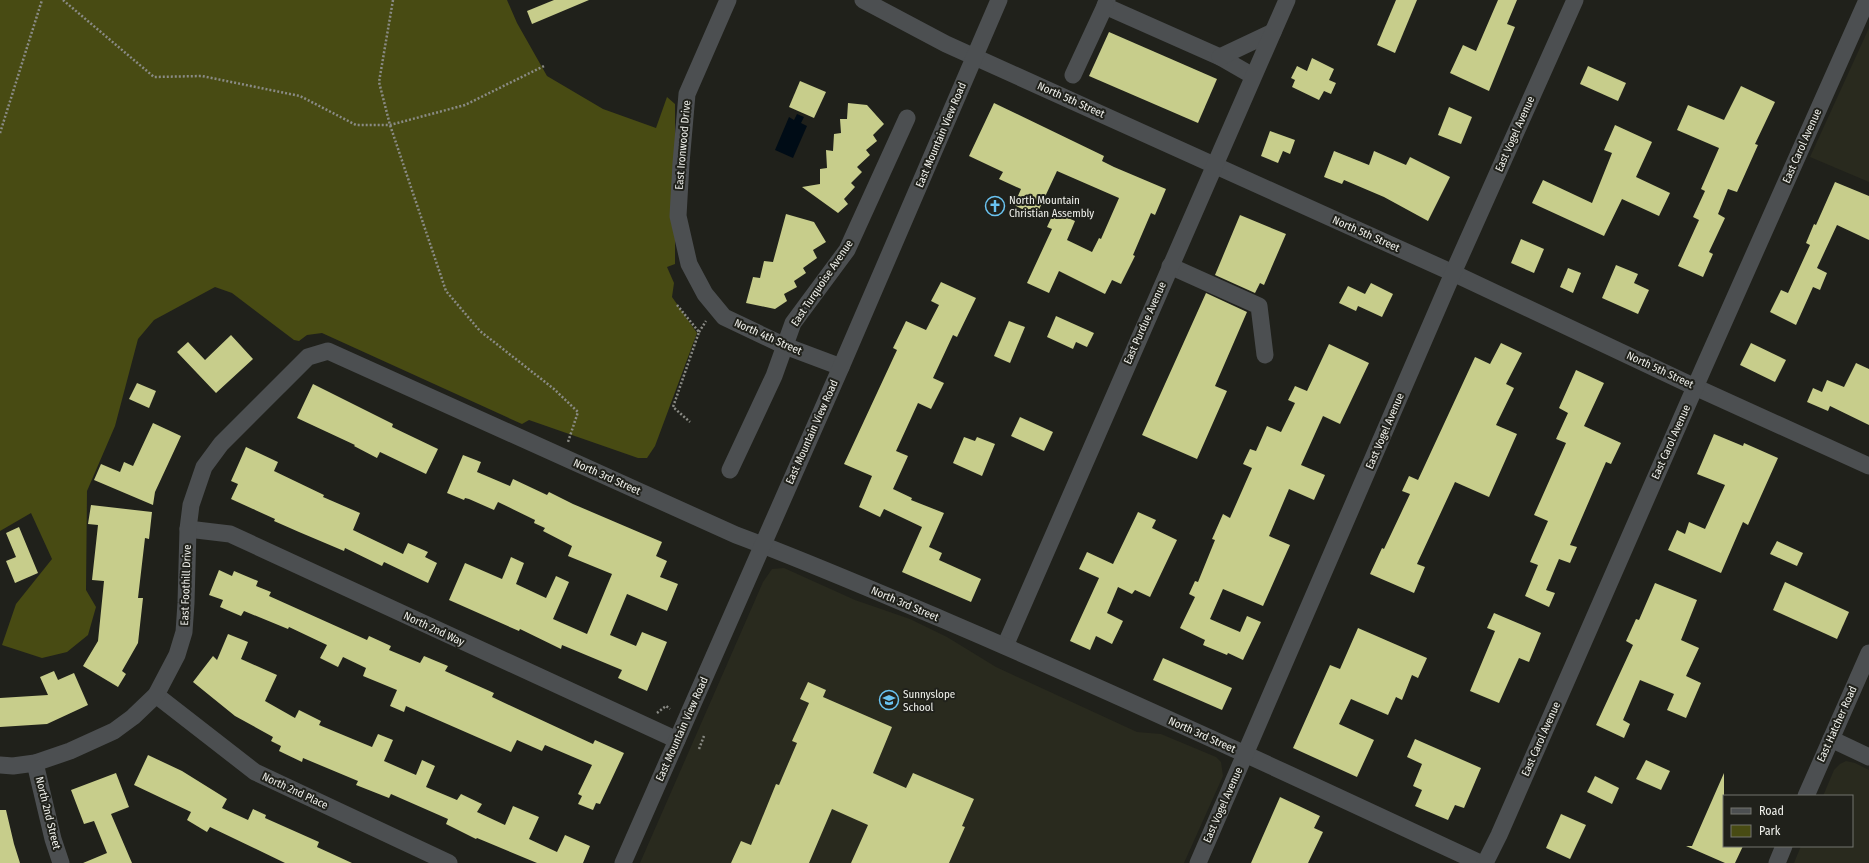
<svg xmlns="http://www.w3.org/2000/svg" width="1869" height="863" viewBox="0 0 1869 863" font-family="'Fira Sans Condensed',sans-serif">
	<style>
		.built { fill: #292a1e }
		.green { fill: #484b13 }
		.water { fill: #000c16 }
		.building { fill: #c7cd8b }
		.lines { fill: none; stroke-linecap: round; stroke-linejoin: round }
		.path { stroke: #8a8b85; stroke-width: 2.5; stroke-dasharray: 2 2; stroke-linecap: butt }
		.minor { stroke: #4c4f51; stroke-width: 17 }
		.labels { text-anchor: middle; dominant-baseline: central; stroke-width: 4; stroke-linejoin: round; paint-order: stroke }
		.street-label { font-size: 11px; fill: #f0f1ec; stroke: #20211b }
		.poi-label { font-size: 11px; fill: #f0f1ec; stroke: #20211b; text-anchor: start }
	</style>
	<rect width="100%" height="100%" fill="#20211b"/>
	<g class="built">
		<polygon points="1869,28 1869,182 1810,157"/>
		<polygon points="784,568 855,600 910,619 947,637 996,667 1137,732 1161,734 1216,757 1221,762 1223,776 1184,863 640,863 763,582 772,569"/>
		<polygon points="1846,761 1855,763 1869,770 1869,863 1794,863 1801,846 1852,846 1852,796 1823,796 1834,770 1840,764"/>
	</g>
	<polygon class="green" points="0,0 507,0 517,23 547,76 603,109 656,128 667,97 675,104 675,264 667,267 674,283 672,297 697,333 655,446 647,458 638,458 529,420 522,424 322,333 307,335 299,341 294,340 232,293 215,287 154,320 138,339 115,426 87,491 86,590 96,607 88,635 67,652 42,658 2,645 16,604 52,559 31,513 0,531"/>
	<polygon class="water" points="797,114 804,117 801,123 807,126 793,158 775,150 789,117 794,120"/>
	<g class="building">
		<polygon points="554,0 589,0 532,24 527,11"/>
		<polygon points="1396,0 1417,0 1395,53 1377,45"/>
		<polygon points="1498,0 1517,0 1507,24 1515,27 1489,91 1450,73 1463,45 1476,51"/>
		<polygon points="1109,32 1217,79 1198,123 1089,76"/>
		<polygon points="1312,58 1334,69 1329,80 1336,83 1331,94 1324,91 1319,100 1292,87 1295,80 1291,78 1297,66 1307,71"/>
		<polygon points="1588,66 1626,83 1618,101 1580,84"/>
		<polygon points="800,81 826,92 814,118 789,107"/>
		<polygon points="1741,86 1775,102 1755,144 1758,145 1737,192 1728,189 1718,214 1725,218 1709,252 1713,254 1703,277 1678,266 1699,220 1693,217 1705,191 1701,189 1719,148 1677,130 1688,105 1724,120"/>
		<polygon points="848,103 867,105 884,124 873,135 877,141 866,150 870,155 857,167 862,172 851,183 855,187 844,199 848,204 838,213 802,187 820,184 820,169 827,168 826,150 833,151 834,134 841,133 840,119 847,119"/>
		<polygon points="994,103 1104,156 1102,161 1114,167 1166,189 1155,215 1151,213 1133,255 1135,256 1121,284 1112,280 1105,294 1059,271 1049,293 1027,283 1052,229 1047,227 1054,212 1075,221 1067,240 1092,252 1099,238 1101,239 1119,198 1057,171 1036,216 1014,205 1021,189 999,179 1003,172 969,156"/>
		<polygon points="1449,107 1472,117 1461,144 1438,135"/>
		<polygon points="1615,125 1652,142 1636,177 1670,193 1659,216 1622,199 1604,236 1532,203 1543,180 1592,203 1612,153 1604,150"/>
		<polygon points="1270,131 1295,140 1290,154 1283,151 1278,163 1261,156"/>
		<polygon points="1334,151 1369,165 1374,151 1406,165 1410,157 1450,177 1428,221 1384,197 1344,180 1342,184 1324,177"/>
		<polygon points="1835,182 1869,196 1869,240 1837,225 1817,268 1827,273 1820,290 1813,287 1796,325 1770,312 1781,290 1788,293 1810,245 1806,243 1814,224 1816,225"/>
		<polygon points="786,214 814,222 826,242 813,250 817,258 803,268 806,273 794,281 797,287 784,294 787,301 775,309 746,303 753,277 760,278 764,261 773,262"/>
		<polygon points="1240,215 1286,234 1264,285 1260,283 1255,293 1215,275"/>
		<polygon points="1521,239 1544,249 1534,273 1511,263"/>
		<polygon points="1616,265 1638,274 1634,283 1649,290 1638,314 1602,298"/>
		<polygon points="1568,268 1581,273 1573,293 1560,287"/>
		<polygon points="941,282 976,298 957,337 953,335 933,378 944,383 931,409 918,403 896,451 908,456 893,489 912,498 911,500 944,513 929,547 942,553 939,560 981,579 971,602 902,572 922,527 884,509 880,517 859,507 872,476 844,464 897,350 893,348 906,321 926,330 939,305 931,301"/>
		<polygon points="1371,283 1393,294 1382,317 1358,306 1356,311 1339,303 1348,286 1365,294"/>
		<polygon points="1206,293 1247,312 1215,386 1227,391 1197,459 1142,435"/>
		<polygon points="1056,316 1094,333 1087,347 1076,342 1073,349 1047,337"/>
		<polygon points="1009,321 1025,327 1010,363 994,356"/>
		<polygon points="231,335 253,359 216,393 177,352 188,342 205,360"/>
		<polygon points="1501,343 1522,353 1506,384 1514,388 1496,425 1517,434 1489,497 1455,482 1417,564 1425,567 1414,593 1370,574 1382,548 1384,549 1410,494 1402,491 1409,476 1418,480 1475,357 1490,364"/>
		<polygon points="1751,343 1786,360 1775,382 1740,365"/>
		<polygon points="1329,344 1369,363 1340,424 1323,416 1301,465 1325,475 1314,500 1289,489 1269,536 1290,545 1263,606 1223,589 1210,619 1240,632 1247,616 1261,622 1243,660 1228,653 1227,655 1203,645 1205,640 1180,628 1195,597 1189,594 1195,581 1198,582 1215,540 1212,539 1223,514 1230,518 1252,468 1243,464 1250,449 1256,451 1267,426 1281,432 1295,403 1288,400 1295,386 1307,391"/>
		<polygon points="1856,363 1869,369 1869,425 1830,406 1828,411 1807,402 1813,388 1822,392 1827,380 1844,387"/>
		<polygon points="1576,370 1604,383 1584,426 1621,443 1611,464 1606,462 1570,545 1577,547 1570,563 1559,559 1546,590 1555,593 1549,607 1525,596 1538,565 1530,562 1548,521 1534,515 1566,443 1556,439 1568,413 1559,408"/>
		<polygon points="137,383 156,391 149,408 129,399"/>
		<polygon points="313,384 393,424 392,427 438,449 426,474 380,452 377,458 354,446 355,445 297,418"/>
		<polygon points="1020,417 1053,432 1044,451 1011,436"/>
		<polygon points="153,423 181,436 155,492 153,505 94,480 101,464 120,472 124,462 133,466"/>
		<polygon points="1714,434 1743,446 1744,443 1778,458 1748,525 1743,522 1721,573 1668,550 1677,530 1685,534 1689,522 1705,529 1725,485 1697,474"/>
		<polygon points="964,437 975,441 977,437 995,444 982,476 953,463"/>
		<polygon points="246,447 278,462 274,471 324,495 323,497 360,513 353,530 403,554 408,543 428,552 425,557 437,563 428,583 384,562 382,566 345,548 344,551 299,532 274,521 275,519 231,499 238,484 231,481"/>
		<polygon points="463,455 481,462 477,472 510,486 513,479 547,495 549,492 573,504 662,542 656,556 667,561 660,577 678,584 667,611 627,594 610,635 636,646 642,632 667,642 647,691 618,678 622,670 562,645 561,649 520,629 519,631 449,600 465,563 502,579 511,557 524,563 516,584 546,598 556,576 569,582 553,619 587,634 612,574 568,556 572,546 543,531 545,528 534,523 535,520 498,502 494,510 469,499 465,498 464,500 447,493"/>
		<polygon points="91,505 152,512 149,539 145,538 138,598 143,598 138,643 122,671 126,674 118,687 83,666 98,641 104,581 92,580 98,525 88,524"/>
		<polygon points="1138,512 1156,520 1152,528 1177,540 1150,597 1135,590 1132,594 1118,587 1107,613 1123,621 1112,644 1096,636 1090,650 1070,641 1099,578 1079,569 1087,552 1113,564"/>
		<polygon points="19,527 38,573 15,583 6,561 16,557 6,533"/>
		<polygon points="1777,541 1803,553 1797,566 1770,554"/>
		<polygon points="219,570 232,576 234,571 258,581 256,586 271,592 269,596 367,640 369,636 391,646 389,650 420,663 424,656 448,666 445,671 494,693 492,697 593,744 595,740 624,753 600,804 596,803 593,810 578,804 582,796 578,794 592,765 545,745 542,751 517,740 511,752 406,706 404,712 390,706 397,690 363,676 366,668 343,657 338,667 320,658 327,645 289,627 288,629 244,611 241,616 220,607 223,600 209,595"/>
		<polygon points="1785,582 1849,612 1837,639 1773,610"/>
		<polygon points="1655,583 1697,600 1681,640 1699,648 1686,676 1701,683 1686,718 1667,710 1674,694 1640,680 1623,720 1630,724 1624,738 1596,725 1633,645 1626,641 1636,619 1639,620"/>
		<polygon points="1494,613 1541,633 1529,662 1519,658 1499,703 1470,691 1495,631 1487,628"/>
		<polygon points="1358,628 1427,658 1418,678 1412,675 1402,700 1396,697 1388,715 1351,699 1339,724 1374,740 1357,777 1293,748 1330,665 1340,669"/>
		<polygon points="228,634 248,642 241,659 277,675 265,701 295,718 299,710 321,721 319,725 372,747 378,734 393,740 384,761 416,775 422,760 435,766 426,787 457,800 461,794 482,804 477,812 505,825 513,806 539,817 529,839 557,852 565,835 590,846 583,863 537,863 477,838 476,839 446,824 448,819 391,794 389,798 356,785 358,781 303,758 302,762 279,751 281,746 271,741 273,737 235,716 193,682 213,656 217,660"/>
		<polygon points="1163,658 1232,688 1222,710 1153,680"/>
		<polygon points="54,671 58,680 74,673 88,705 47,724 0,727 0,698 48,695 40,677"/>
		<polygon points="808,682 826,690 823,697 892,727 873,773 906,788 913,773 974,799 962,826 965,827 949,863 851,863 868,825 832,809 809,863 731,863 741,841 751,845 776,784 779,785 797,743 792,741 809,703 800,699"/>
		<polygon points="1415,739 1481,768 1464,808 1455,805 1448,820 1415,806 1422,790 1413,786 1422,764 1407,757"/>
		<polygon points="148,755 182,771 227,799 222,808 248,820 253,809 266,815 265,818 319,842 317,847 352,863 285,863 210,827 207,832 187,820 191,812 134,785"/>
		<polygon points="1646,760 1670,771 1661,790 1636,779"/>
		<polygon points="116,773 129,807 111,814 132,863 83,863 107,853 94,821 84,824 71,790"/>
		<polygon points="1724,773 1724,846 1743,846 1735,863 1725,863 1686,846 1692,846"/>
		<polygon points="1595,776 1619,788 1612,804 1587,792"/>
		<polygon points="1280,797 1320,816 1314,828 1323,832 1308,863 1251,863"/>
		<polygon points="0,810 6,810 14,844 20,863 0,863"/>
		<polygon points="1561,814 1586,825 1570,859 1546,848"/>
	</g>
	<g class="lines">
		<g class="path">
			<polyline points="63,0 154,77 202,76 300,96 356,125 390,125 465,105 544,66"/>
			<polyline points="393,0 379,82 390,125 446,291 480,331 554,389 578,412 568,442"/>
			<polyline points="0,133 42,0"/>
			<polyline points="677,305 699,332 673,407 690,422"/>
			<polyline points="699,332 706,321"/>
			<polyline points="657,713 666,706 670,709"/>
			<polyline points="699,749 704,736"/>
		</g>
		<g class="minor">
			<polyline points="728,0 687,94 681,163 678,216 689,264 705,294 724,317 785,346 841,367"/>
			<polyline points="863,0 946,44 1453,273 1695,387 1869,466"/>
			<polyline points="1107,0 1105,6 1220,57 1253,76"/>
			<polyline points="1220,57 1273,32"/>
			<polyline points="1073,75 1105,6"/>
			<polyline points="1170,266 1259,306 1265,355"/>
			<polyline points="730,470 774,376 793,323 847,250 907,118"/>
			<polyline points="188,529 230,534 677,740"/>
			<polyline points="1005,646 1287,0"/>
			<polyline points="156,695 255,772 449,863"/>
			<polyline points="1831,739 1869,757"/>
			<polyline points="35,763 53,839 61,863"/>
			<path d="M0,765L13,766L35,763L70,751L114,731L133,717L156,695L177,655L184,632L186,603L188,529L191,505L204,467L221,444L308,357L328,351L736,535C806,561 875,591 944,620C1124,697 1302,780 1480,863"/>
			<polyline points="1806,796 1869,653"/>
			<polyline points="623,863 841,367 999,0"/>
			<polyline points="1198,863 1453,273 1575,0"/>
			<polyline points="1485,863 1499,835 1703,369 1867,0"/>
			<polyline points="1777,863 1784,846"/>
		</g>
	</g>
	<defs>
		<symbol id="church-ring" viewBox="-11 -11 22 22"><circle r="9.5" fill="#20211b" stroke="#6ac3f1" stroke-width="1.5"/><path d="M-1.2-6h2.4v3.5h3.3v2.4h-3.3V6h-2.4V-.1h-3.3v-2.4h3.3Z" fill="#6ac3f1"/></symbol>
		<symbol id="school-ring" viewBox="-11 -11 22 22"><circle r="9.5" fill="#20211b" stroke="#6ac3f1" stroke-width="1.5"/><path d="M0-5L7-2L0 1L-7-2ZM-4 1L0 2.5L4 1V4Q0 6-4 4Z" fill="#6ac3f1"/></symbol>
	</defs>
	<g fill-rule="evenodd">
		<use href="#church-ring" x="984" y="195" width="22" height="22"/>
		<use href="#school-ring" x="878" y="689" width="22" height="22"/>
	</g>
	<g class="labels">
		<g class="street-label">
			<text transform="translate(1071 100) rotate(24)">North 5th Street</text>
			<text transform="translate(1515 134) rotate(-66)">East Vogel Avenue</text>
			<text transform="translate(941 135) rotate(-67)">East Mountain View Road</text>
			<text transform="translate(683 145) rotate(-85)">East Ironwood Drive</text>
			<text transform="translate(1802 146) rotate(-66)">East Carol Avenue</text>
			<text transform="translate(1366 234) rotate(24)">North 5th Street</text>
			<text transform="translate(822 283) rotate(-56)">East Turquoise Avenue</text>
			<text transform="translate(1145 323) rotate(-66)">East Purdue Avenue</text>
			<text transform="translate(768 337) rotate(24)">North 4th Street</text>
			<text transform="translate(1660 370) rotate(25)">North 5th Street</text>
			<text transform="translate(1385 431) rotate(-67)">East Vogel Avenue</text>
			<text transform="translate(812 432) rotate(-66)">East Mountain View Road</text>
			<text transform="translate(1671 442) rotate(-66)">East Carol Avenue</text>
			<text transform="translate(607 477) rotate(24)">North 3rd Street</text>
			<text transform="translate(186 585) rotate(-88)">East Foothill Drive</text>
			<text transform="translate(905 604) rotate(23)">North 3rd Street</text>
			<text transform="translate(434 629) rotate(25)">North 2nd Way</text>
			<text transform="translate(1837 724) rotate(-66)">East Hatcher Road</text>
			<text transform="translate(682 729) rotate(-66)">East Mountain View Road</text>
			<text transform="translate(1202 735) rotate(24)">North 3rd Street</text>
			<text transform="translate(1541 739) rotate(-66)">East Carol Avenue</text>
			<text transform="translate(295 791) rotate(25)">North 2nd Place</text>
			<text transform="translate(1223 805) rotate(-66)">East Vogel Avenue</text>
			<text transform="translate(48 813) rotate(76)">North 2nd Street</text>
		</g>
		<g class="poi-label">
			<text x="1009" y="200">North Mountain<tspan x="1009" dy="13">Christian Assembly</tspan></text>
			<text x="903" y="694">Sunnyslope<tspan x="903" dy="13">School</tspan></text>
		</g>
	</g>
	<rect x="1723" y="795" width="130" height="52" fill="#20211b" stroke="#73746f"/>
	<rect x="1731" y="808" width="20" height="6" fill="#4c4f51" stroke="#73746f"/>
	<text x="1759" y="815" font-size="12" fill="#f0f1ec">Road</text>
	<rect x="1731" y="825" width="20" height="12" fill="#484b13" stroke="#73746f"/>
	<text x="1759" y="835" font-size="12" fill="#f0f1ec">Park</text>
</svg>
